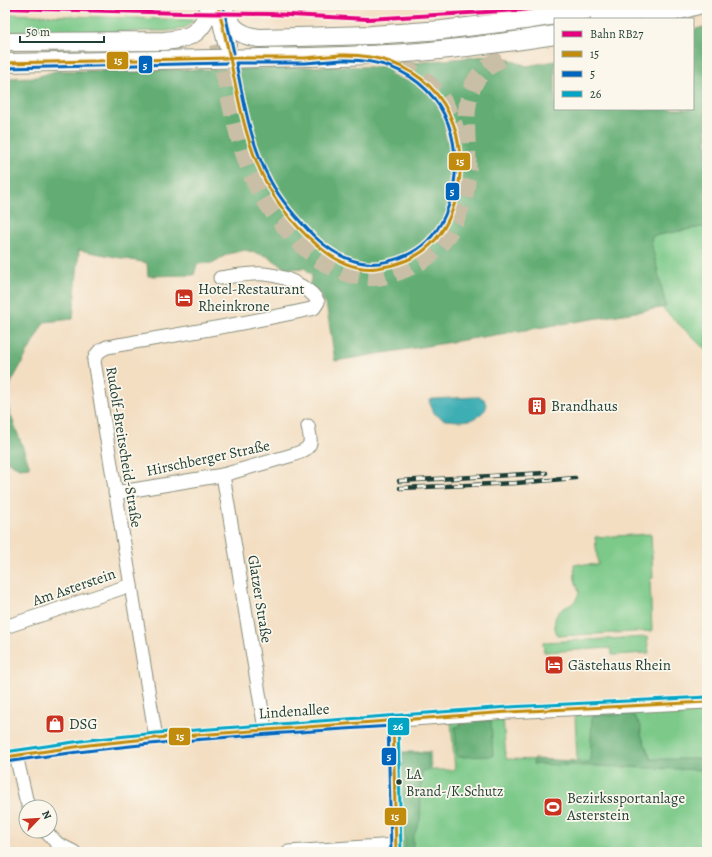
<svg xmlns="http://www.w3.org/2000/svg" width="712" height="857" viewBox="0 0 712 857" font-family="Alegreya,serif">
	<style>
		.green { fill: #7bc989; stroke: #4d835e }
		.forest { fill: #64ad75; stroke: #427554 }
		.water { fill: #3caeb4; stroke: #2e7674 }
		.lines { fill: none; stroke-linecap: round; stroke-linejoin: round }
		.highway-tunnel { stroke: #c9bea6; stroke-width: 18; stroke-dasharray: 18 9; stroke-linecap: butt }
		.minor-casing { stroke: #898e7b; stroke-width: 15 }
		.highway-casing { stroke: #898e7b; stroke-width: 20 }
		.minor { stroke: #fff; stroke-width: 13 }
		.highway { stroke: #fff; stroke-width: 18 }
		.rail-casing { stroke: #1f3d34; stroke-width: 4.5 }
		.rail { stroke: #fbf7ec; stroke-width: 3; stroke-dasharray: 9; stroke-linecap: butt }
		.bus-1-casing { stroke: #fbf7ec; stroke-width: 6 }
		.bus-2-casing { stroke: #fbf7ec; stroke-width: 6 }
		.bus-3-casing { stroke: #fbf7ec; stroke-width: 6 }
		.bus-1 { stroke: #c18c0d; stroke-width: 3 }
		.bus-2 { stroke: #0065bd; stroke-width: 3 }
		.bus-3 { stroke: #02a4c6; stroke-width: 3 }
		.rail-1-casing { stroke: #fbf7ec; stroke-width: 7 }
		.rail-1 { stroke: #e5007d; stroke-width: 4 }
		.bus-dot { fill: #1f3d34; stroke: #fbf7ec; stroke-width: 1.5 }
		.labels { text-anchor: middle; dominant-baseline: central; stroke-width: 3.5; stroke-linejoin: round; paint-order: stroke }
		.bus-label { font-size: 14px; fill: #1f3d34; stroke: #fbf7ec; text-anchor: start }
		.poi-label { font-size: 15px; fill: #1f3d34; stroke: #fbf7ec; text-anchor: start }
		.street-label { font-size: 15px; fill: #1f3d34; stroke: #fbf7ec }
		.line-badge { stroke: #fbf7ec; stroke-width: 1.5 }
		.badge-label { font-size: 11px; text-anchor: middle; font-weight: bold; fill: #fff }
	</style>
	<rect width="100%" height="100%" fill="#fbf7ec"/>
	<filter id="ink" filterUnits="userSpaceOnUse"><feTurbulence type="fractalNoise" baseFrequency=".025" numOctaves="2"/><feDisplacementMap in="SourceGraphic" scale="8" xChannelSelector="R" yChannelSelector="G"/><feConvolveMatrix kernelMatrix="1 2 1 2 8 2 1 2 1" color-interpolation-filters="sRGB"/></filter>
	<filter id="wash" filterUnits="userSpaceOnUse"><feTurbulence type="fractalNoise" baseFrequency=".012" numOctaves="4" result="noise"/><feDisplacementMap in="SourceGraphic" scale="16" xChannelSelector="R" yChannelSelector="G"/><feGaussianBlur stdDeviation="0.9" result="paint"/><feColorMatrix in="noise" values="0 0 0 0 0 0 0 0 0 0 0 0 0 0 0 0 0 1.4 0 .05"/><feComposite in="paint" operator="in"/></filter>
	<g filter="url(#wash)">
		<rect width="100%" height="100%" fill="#f3dec2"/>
		<g class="green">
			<path d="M5,14L194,20C188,29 177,30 167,31L5,33Z"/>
			<polygon points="707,226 707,351 662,308 665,307 651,242 652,236"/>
			<path d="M651,534L653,578L650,579L652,631L558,636C553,628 553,616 561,610C565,607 572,605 575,601C577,599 578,595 579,592L575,580L574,564L598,565L595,537Z"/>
			<polygon points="647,637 649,653 612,655 611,648 544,652 543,642"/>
			<polygon points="707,706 707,852 402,852 398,752 430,752 431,770 455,770 451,721 503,717 506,759 577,761 575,715"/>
		</g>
		<g class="forest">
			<polygon points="707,26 707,226 652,236 651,242 666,307 335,361 327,309 320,294 309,286 312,276 305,268 287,269 267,256 245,250 228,254 212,263 197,264 194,275 148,276 147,263 79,250 73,319 44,322 11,383 8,394 7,403 10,413 30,467 19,468 5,460 5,78 37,77 55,71 240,69 343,66 372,67 495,55 527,66 555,61 555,109 693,109 693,30"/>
			<polygon points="630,714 634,716 641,726 641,734 651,759 707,759 707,770 533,764 534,759 590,762 592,716"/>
			<polygon points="491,720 493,756 457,757 455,727 460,726 461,721"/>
			<polygon points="403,753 428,753 429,770 422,771 420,820 413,838 413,852 405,852"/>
		</g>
		<polygon class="water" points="475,397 480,397 484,399 486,405 486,409 480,415 471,420 459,421 445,420 438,416 434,413 429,401 432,399"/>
	</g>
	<g filter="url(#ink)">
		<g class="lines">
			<g class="highway-tunnel">
				<path d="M218,44C228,88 235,133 252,175C264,205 295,243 322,261C335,270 351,276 368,277C385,278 402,271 417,263C432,256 444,242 452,227C460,212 466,196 467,179C470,148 459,108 476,80C483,68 497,61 509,54"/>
				<path d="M399,66C405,69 412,72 418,76C442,91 456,120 459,148"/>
			</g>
			<defs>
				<g id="minor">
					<polyline points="223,475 265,729"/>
					<path d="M115,493L223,475L289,456C295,454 308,451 310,443C311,438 309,431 308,426"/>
					<polyline points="5,627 131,585"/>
					<polyline points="393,721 396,852"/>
					<path d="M156,738L94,361C96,353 100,350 107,347C175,335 244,324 311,309L314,308L318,302C315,295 310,292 303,287C273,269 253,273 220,278"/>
					<polyline points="16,755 26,799 29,807"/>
					<polyline points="5,757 89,745 156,738 508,712 707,702"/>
					<polyline points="45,831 58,844 74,852"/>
					<polyline points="288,852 396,845"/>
				</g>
				<g id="highway">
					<path d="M222,5C230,26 236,35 259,38L372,35L442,30L525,20L615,5"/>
					<polyline points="220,14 227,43"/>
					<polyline points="650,18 698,5"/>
					<polyline points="600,19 663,5"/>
					<path d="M5,42L164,41C189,39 202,34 209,9"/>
					<path d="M5,63L310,57C347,56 383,55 419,52C465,48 510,42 555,35"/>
				</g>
			</defs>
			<use href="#minor" class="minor-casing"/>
			<use href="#highway" class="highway-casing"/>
			<use href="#minor" class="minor"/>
			<use href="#highway" class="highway"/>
			<defs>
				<g id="rail">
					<polyline points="399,481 546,473"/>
					<polyline points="400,488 516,483 575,478"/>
				</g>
			</defs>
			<use href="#rail" class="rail-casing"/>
			<use href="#rail" class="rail"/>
			<defs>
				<g id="bus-1">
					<polyline points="218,5 230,58"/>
					<path d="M341,55C415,53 464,101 460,174C458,197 451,221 436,239C421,257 400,265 377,268C354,271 334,260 317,245C255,193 245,133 230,58H305Z"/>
					<polyline points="5,63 230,58"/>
					<polyline points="393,721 396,852"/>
					<polyline points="5,757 89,745 156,738 508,712 707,702"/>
				</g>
				<g id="bus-2">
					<polyline points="223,5 234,53"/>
					<path d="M342,60C413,58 459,104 455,175C453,196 446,220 432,236C419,252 399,260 379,263C354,266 332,253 314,236C298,220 282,202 271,182C251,146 244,103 236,63H305Z"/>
					<polyline points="5,68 226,63"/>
					<polyline points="388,721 391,852"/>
					<path d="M6,762C135,742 263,734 393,726"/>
				</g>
				<g id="bus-3">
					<polyline points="398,721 401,852"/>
					<polyline points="5,752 88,740 156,733 508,707 707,697"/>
				</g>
			</defs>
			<use href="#bus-1" class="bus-1-casing"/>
			<use href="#bus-2" class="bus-2-casing"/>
			<use href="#bus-3" class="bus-3-casing"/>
			<use href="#bus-1" class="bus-1"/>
			<use href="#bus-2" class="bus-2"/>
			<use href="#bus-3" class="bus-3"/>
			<defs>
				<polyline id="rail-1" points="5,8 182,13 270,14 368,19 521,10 552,5"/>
			</defs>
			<use href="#rail-1" class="rail-1-casing"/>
			<use href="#rail-1" class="rail-1"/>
		</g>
	</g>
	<defs>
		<symbol id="hotel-square" viewBox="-11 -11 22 22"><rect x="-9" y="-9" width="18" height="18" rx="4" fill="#c8321e" stroke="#fbf7ec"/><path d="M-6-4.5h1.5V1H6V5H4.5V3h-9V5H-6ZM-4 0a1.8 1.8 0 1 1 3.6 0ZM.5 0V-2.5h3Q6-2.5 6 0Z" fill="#fff"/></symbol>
		<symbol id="building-square" viewBox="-11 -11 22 22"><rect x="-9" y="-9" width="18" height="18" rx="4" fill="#c8321e" stroke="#fbf7ec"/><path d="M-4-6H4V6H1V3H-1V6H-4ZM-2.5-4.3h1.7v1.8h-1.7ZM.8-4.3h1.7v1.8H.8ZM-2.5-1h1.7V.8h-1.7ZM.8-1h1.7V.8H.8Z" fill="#fff"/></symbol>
		<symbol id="shop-square" viewBox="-11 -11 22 22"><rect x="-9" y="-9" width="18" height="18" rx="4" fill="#c8321e" stroke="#fbf7ec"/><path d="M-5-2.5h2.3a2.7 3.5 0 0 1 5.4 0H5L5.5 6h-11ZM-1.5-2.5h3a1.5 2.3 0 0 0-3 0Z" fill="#fff"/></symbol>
		<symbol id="stadium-square" viewBox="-11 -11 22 22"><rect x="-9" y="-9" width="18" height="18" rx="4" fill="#c8321e" stroke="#fbf7ec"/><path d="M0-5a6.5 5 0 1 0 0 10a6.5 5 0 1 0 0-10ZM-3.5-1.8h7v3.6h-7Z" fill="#fff"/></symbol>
	</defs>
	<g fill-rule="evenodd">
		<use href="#hotel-square" x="173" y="287" width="22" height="22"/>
		<use href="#building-square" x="526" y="395" width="22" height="22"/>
		<use href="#hotel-square" x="543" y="654" width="22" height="22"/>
		<use href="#shop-square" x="44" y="713" width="22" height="22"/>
		<use href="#stadium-square" x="542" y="796" width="22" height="22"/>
	</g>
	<circle class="bus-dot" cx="399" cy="782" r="3.5"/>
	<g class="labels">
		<g class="bus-label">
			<text x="406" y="774">LA<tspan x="406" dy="17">Brand-/K.Schutz</tspan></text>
		</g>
		<g class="poi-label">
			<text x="198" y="289">Hotel-Restaurant<tspan x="198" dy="17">Rheinkrone</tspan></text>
			<text x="551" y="406">Brandhaus</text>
			<text x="568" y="665">Gästehaus Rhein</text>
			<text x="69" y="724">DSG</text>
			<text x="567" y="798">Bezirkssportanlage<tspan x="567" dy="17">Asterstein</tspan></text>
		</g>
		<g class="street-label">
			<text transform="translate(124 447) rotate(81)">Rudolf-Breitscheid-Straße</text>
			<text transform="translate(208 458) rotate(-12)">Hirschberger Straße</text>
			<text transform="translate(74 587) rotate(-19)">Am Asterstein</text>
			<text transform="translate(260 599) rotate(81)">Glatzer Straße</text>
			<text transform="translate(294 711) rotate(-4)">Lindenallee</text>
		</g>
	</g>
	<g class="line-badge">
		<rect x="106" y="51" width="23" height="19" rx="4" fill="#c18c0d"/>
		<rect x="138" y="55" width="15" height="19" rx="4" fill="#0065bd"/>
		<rect x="448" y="152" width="23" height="19" rx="4" fill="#c18c0d"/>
		<rect x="445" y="182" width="15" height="19" rx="4" fill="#0065bd"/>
		<rect x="387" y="717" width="23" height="19" rx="4" fill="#02a4c6"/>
		<rect x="168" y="727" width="23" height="19" rx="4" fill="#c18c0d"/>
		<rect x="381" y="747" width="16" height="19" rx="4" fill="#0065bd"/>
		<rect x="384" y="807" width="23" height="19" rx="4" fill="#c18c0d"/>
	</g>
	<g class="badge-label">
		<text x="118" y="64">15</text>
		<text x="145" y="69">5</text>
		<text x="460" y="165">15</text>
		<text x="452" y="195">5</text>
		<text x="398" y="730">26</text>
		<text x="180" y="740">15</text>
		<text x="389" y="760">5</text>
		<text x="395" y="820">15</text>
	</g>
	<rect width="712" height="857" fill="none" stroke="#fbf7ec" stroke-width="20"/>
	<rect x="554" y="18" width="140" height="92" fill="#fbf7ec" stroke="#a3ada2"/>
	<rect x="562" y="31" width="20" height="6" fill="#e5007d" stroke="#a3ada2"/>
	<text x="590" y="38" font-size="12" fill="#1f3d34">Bahn RB27</text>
	<rect x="562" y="51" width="20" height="6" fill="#c18c0d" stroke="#a3ada2"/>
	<text x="590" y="58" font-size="12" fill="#1f3d34">15</text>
	<rect x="562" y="71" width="20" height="6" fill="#0065bd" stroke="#a3ada2"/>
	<text x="590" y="78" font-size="12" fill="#1f3d34">5</text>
	<rect x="562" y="91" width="20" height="6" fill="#02a4c6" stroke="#a3ada2"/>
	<text x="590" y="98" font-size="12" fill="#1f3d34">26</text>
	<g transform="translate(38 819) rotate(65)"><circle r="19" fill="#fbf7ec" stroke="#a3ada2"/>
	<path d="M0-3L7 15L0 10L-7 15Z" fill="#c8321e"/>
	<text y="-6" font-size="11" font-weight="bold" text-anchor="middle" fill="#1f3d34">N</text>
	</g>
	<path d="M20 36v6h84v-6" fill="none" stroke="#1f3d34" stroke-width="2"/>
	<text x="26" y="36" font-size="12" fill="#1f3d34" stroke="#fbf7ec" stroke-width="3" paint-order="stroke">50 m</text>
</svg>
